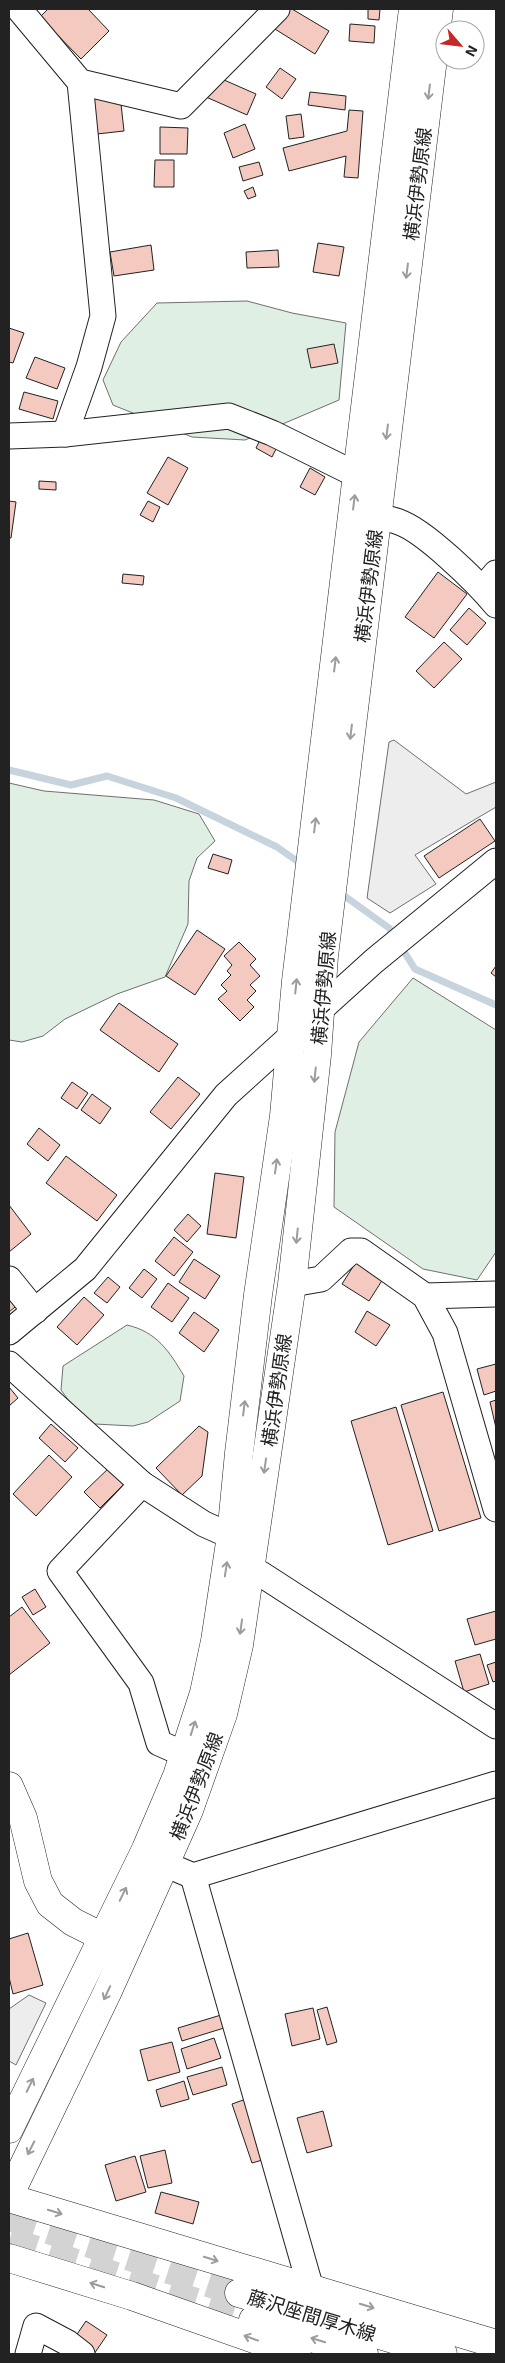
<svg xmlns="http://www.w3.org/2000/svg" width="505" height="2363" viewBox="0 0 505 2363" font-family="'Exo 2','Noto Sans JP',sans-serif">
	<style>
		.green { fill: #e0efe3; stroke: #6f6f6f }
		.parking { fill: #ededed; stroke: #6f6f6f }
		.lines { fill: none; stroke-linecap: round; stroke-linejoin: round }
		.stream { stroke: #c7d3dd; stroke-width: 7 }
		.building { fill: #f3c9c0; stroke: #222 }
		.major-tunnel { stroke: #d3d3d3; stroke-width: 28; stroke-dasharray: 28 14; stroke-linecap: butt }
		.minor-casing { stroke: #222; stroke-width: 27 }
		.major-casing { stroke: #222; stroke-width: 29 }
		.minor { stroke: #fff; stroke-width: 25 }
		.major { stroke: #fff; stroke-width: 28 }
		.oneway { stroke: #9c9c9c }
		.labels { text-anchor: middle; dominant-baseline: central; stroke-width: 4; stroke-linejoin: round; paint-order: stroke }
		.street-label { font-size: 19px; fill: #222; stroke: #fff }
	</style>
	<rect width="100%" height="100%" fill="#fff"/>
	<g class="green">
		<polygon points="247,301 292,313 346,323 339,400 245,440 192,437 113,405 103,380 121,342 157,303"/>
		<polygon points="9,783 44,791 154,800 199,814 215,841 197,858 189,881 188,924 165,977 117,994 65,1019 43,1036 22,1042 9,1040"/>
		<polygon points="413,978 496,1030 496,1252 477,1280 423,1269 334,1207 335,1132 359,1042"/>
		<path d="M127,1325C157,1332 169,1351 184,1376L180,1401L148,1422L133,1426L95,1424L72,1405L61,1390L63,1366Z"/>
	</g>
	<g class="parking">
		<polygon points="394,740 466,794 496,782 496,807 415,855 436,884 390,913 367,898 389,742"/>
		<polygon points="29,1995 46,2003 16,2065 9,2061 9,2009"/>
	</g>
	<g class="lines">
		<g class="stream">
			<polyline points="9,770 71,785 107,776 176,798 277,847 304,866"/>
			<polyline points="339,892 389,928 415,969 496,1005"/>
		</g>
	</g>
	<g class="building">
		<polygon points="48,9 88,9 109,31 81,59 40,17"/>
		<polygon points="280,9 292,9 329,31 315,54 270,26"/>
		<polygon points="368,9 380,9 379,20 368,19"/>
		<polygon points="350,24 375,26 374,43 349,41"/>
		<polygon points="280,68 296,79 282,99 266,87"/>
		<polygon points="215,76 256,94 247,115 206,97"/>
		<polygon points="310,92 346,96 345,110 308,105"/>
		<polygon points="120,95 124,131 97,134 93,99"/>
		<polygon points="349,110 363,111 358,178 344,177 346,156 289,171 283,148 347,131"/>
		<polygon points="301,114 304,137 289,139 286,116"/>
		<polygon points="245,124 255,149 233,158 224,133"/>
		<polygon points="160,127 188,128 187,154 160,154"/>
		<polygon points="155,160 174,160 174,187 154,187"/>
		<polygon points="259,162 263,175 243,181 239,167"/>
		<polygon points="253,187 256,196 248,199 244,191"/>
		<polygon points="318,243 344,247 339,276 313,272"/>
		<polygon points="151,245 154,270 114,276 110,252"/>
		<polygon points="278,250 279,267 247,268 246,252"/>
		<polygon points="9,328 24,333 13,363 9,362"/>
		<polygon points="334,344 338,363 311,368 307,349"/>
		<polygon points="35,357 65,368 57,389 26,378"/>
		<polygon points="24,392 58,401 53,419 19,409"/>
		<polygon points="262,436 278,445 272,457 256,448"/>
		<polygon points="168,457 188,468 168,505 147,493"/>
		<polygon points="310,468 325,477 315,495 300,487"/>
		<polygon points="39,481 56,482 56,490 39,489"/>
		<polygon points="9,501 16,502 11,538 9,538"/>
		<polygon points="148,501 160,507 153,522 140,515"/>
		<polygon points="438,572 467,594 434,638 405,617"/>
		<polygon points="123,574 144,576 143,585 122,583"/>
		<polygon points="469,608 486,623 467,645 450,630"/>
		<polygon points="444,642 462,659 434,688 416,671"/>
		<polygon points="480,819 495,841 439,878 424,856"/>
		<polygon points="213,854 232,860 228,874 208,868"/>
		<polygon points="197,930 225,949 195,995 166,976"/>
		<polygon points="239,942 256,959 250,965 260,976 250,985 256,991 247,1000 254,1007 240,1021 218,999 227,991 221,985 231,975 227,971 232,965 224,956"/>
		<polygon points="496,966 496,977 491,973"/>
		<polygon points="119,1003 178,1044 159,1072 100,1030"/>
		<polygon points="178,1077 200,1094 171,1129 150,1112"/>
		<polygon points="72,1082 88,1093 77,1109 61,1098"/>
		<polygon points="92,1094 111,1108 100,1124 81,1110"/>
		<polygon points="39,1128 60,1145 48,1161 27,1144"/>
		<polygon points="66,1156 117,1195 97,1221 46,1183"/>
		<polygon points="215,1173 244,1177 236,1238 207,1234"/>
		<polygon points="9,1205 31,1234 9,1252"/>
		<polygon points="188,1214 201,1226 187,1242 174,1230"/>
		<polygon points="174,1237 193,1252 174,1276 155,1261"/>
		<polygon points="194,1259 220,1276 205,1299 179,1282"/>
		<polygon points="356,1262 383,1279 369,1301 342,1284"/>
		<polygon points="144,1269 157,1279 142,1298 129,1288"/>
		<polygon points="108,1277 120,1287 107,1303 94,1293"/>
		<polygon points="168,1283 189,1298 172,1322 151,1307"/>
		<polygon points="9,1290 20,1303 9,1312"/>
		<polygon points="84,1297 104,1315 77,1345 57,1327"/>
		<polygon points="367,1311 390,1325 376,1346 355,1332"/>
		<polygon points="194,1312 219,1330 204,1352 179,1333"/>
		<polygon points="496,1364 496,1391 484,1395 477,1369"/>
		<polygon points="9,1387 18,1398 9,1406"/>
		<polygon points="443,1392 481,1518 439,1531 401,1405"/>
		<polygon points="496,1400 496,1428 490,1402"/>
		<polygon points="396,1407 433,1531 388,1545 351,1421"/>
		<polygon points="51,1424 78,1448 65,1462 39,1438"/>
		<polygon points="199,1426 208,1432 202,1476 182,1495 156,1468"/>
		<polygon points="49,1455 72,1477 36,1516 13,1494"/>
		<polygon points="113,1464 129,1479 100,1508 84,1492"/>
		<polygon points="35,1589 46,1607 33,1615 22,1597"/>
		<polygon points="22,1607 50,1643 9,1675 9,1617"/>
		<polygon points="496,1611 496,1639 475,1645 467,1619"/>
		<polygon points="480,1654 489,1684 464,1692 455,1661"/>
		<polygon points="496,1662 496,1681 493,1682 487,1665"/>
		<polygon points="28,1933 43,1985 13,1994 9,1977 9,1939"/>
		<polygon points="327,2007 337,2042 327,2045 317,2010"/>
		<polygon points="313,2008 320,2039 292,2046 285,2014"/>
		<polygon points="221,2015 224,2028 182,2041 178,2028"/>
		<polygon points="214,2038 221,2058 187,2069 181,2049"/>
		<polygon points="172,2042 180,2072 148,2081 140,2050"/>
		<polygon points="222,2067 227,2085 193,2095 187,2077"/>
		<polygon points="184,2081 189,2099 161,2107 156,2090"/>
		<polygon points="246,2099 266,2159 252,2163 232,2104"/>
		<polygon points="323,2111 332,2146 307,2153 297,2118"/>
		<polygon points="165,2150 172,2183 148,2188 140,2156"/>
		<polygon points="135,2156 146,2192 116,2201 105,2165"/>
		<polygon points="161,2192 199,2202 193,2224 155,2213"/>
		<polygon points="86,2321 107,2335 94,2354 71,2343"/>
	</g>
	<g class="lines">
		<g class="major-tunnel">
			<polyline points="9,2217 239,2293"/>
			<polyline points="9,2241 233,2314"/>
		</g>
		<defs>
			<g id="minor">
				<polyline points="19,9 80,82 181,106 277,9"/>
				<polyline points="65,434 89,367 103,316 80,82"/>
				<polyline points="9,436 65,434 229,416 272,433 357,475"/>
				<path d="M376,516C384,518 392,519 399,522C425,531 478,583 496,605"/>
				<polyline points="483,588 496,573"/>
				<polyline points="9,1279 35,1311"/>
				<polyline points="292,1284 321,1279 351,1251 361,1251 425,1296 445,1333 496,1509"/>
				<polyline points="425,1296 496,1294"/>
				<polyline points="9,1332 85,1269 226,1095 374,961 496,861"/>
				<polyline points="9,1364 142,1484 204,1524 231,1536"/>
				<polyline points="142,1484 60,1571 141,1683 159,1743 184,1754"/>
				<polyline points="249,1573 261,1574 496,1726"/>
				<polyline points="179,1870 193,1876 496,1784"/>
				<polyline points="193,1876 311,2289"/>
				<polyline points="28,2354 36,2326 68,2343 82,2354"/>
			</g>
			<g id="major">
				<polyline points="9,1786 23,1818 38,1881 50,1904 73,1922 119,1945"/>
				<polyline points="9,2129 146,1849 177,1776 204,1693 215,1641 231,1536 239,1453 258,1295 284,1116 296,981 413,9"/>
				<polyline points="9,2196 107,1993 165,1864 189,1810 223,1714 239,1645 292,1284 317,1055 324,956 439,9"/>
				<polyline points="9,2198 496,2344"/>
				<polyline points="9,2258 132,2296 297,2354"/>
				<polyline points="239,2293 443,2354"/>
				<polyline points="253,2320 364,2354"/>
			</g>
		</defs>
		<use href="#minor" class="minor-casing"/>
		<use href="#major" class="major-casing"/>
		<use href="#minor" class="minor"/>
		<use href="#major" class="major"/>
	</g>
	<defs><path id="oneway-shaft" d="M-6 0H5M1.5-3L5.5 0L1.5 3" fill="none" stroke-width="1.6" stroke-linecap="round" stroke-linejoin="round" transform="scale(1.25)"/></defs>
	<g class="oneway">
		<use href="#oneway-shaft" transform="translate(429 92) rotate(97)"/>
		<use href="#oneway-shaft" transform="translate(407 271) rotate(97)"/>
		<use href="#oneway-shaft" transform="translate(387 432) rotate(97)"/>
		<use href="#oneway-shaft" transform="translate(354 502) rotate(-83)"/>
		<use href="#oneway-shaft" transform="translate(335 664) rotate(-83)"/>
		<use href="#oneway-shaft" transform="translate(351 732) rotate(97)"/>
		<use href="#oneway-shaft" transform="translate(315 825) rotate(-83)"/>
		<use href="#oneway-shaft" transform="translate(296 986) rotate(-84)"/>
		<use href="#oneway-shaft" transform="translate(315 1075) rotate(96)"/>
		<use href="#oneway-shaft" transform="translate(276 1166) rotate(-82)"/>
		<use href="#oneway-shaft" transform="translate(297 1236) rotate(96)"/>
		<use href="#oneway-shaft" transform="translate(244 1408) rotate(-83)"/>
		<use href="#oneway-shaft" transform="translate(265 1466) rotate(98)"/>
		<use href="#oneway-shaft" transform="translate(226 1569) rotate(-81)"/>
		<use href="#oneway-shaft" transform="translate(241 1627) rotate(98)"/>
		<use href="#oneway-shaft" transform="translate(193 1728) rotate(-72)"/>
		<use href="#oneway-shaft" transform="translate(123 1894) rotate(-64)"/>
		<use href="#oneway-shaft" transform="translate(107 1993) rotate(115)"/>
		<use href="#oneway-shaft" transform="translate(30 2085) rotate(-64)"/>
		<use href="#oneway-shaft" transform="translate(31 2148) rotate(117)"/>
		<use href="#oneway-shaft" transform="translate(55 2212) rotate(17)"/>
		<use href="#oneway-shaft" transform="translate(211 2259) rotate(17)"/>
		<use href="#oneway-shaft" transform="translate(97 2285) rotate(-162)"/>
		<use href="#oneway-shaft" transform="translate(367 2306) rotate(17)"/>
		<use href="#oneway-shaft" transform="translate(251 2338) rotate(-160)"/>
		<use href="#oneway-shaft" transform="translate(318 2340) rotate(-163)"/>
	</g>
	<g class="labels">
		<g class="street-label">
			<text transform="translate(417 184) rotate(-83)">横浜伊勢原線</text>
			<text transform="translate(368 586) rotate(-83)">横浜伊勢原線</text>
			<text transform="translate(323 988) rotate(-85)">横浜伊勢原線</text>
			<text transform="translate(276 1390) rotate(-82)">横浜伊勢原線</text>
			<text transform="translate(196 1786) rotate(-69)">横浜伊勢原線</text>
			<text transform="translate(312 2315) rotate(17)">藤沢座間厚木線</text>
		</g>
	</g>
	<rect width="505" height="2363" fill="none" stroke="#222222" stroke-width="20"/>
	<g transform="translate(460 45) rotate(118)"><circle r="24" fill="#ffffff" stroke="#a7a7a7"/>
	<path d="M0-4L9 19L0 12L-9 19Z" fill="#c62828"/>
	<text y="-8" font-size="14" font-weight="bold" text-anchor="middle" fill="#222222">N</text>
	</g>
</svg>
